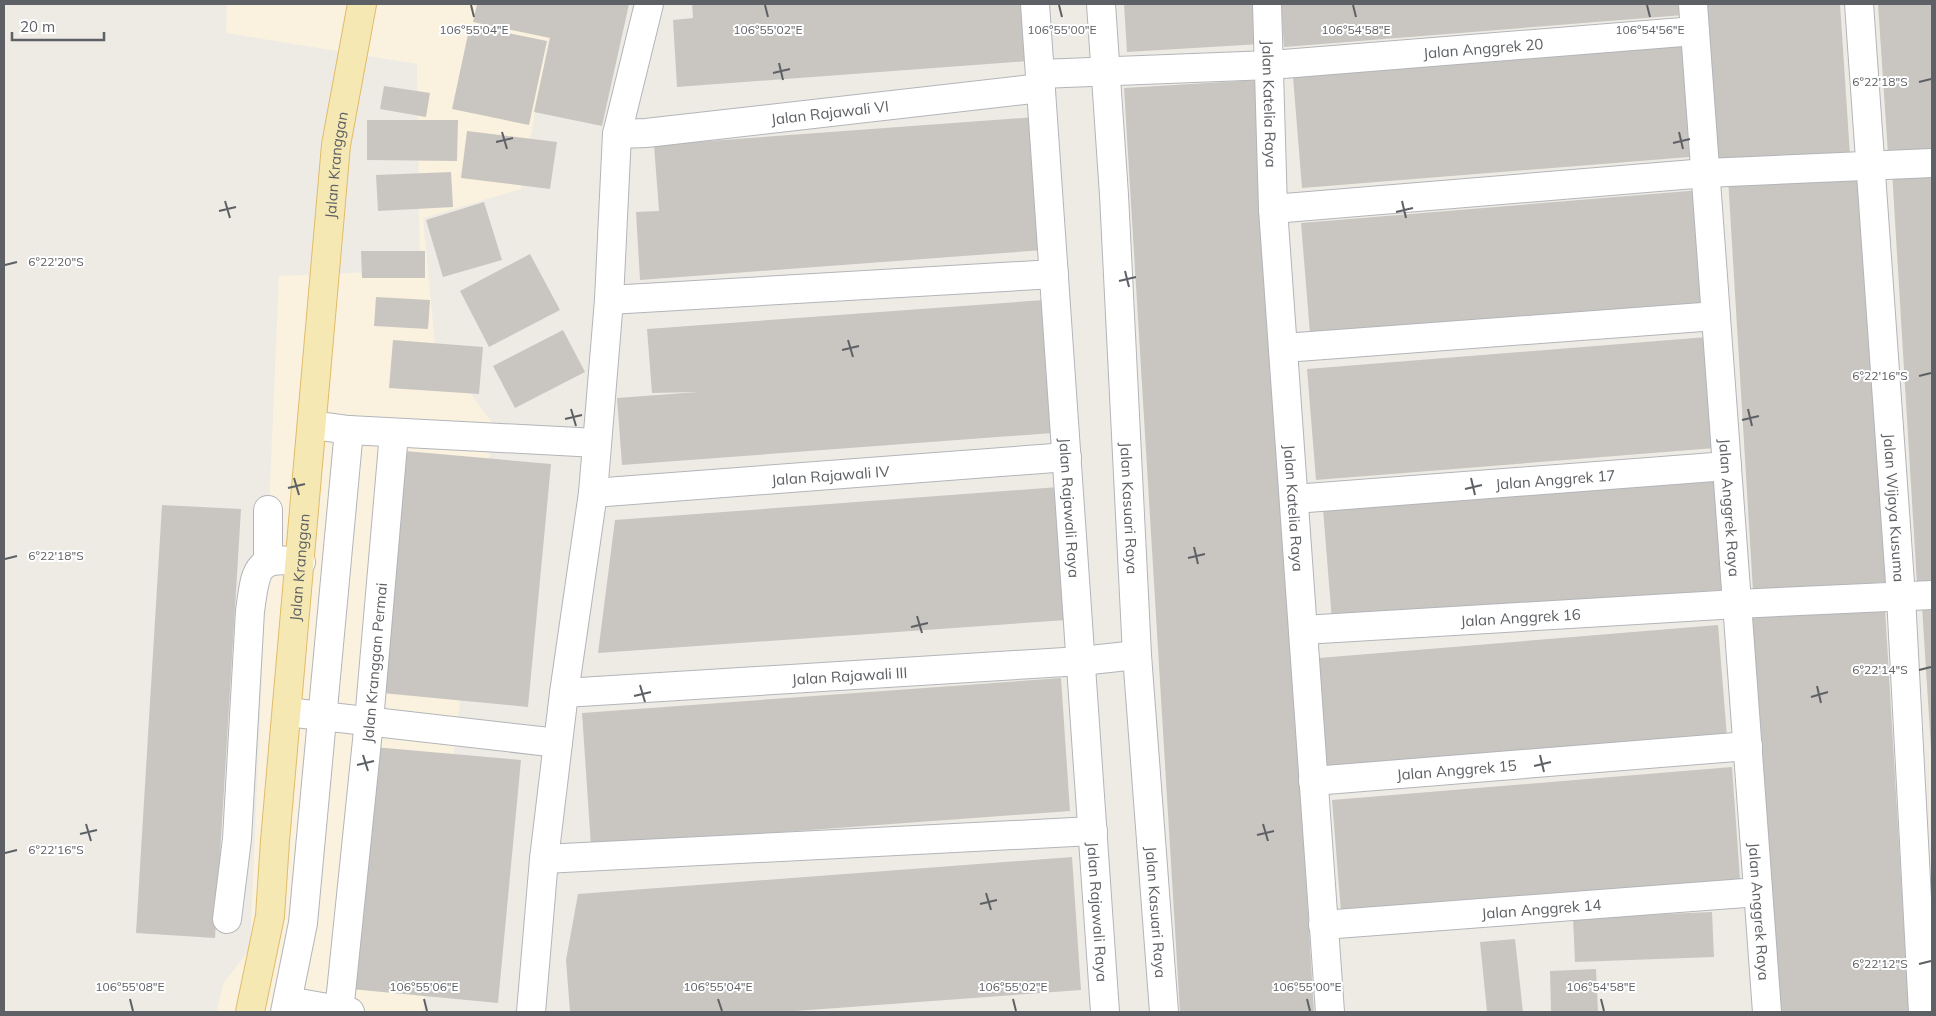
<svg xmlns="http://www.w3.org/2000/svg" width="1936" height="1016" viewBox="0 0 1936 1016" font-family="Mulish,sans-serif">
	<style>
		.commercial { fill: #faf2de }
		.building { fill: #c9c6c2 }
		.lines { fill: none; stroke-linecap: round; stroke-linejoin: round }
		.minor-casing { stroke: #b2b5b9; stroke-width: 30 }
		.major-casing { stroke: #e1bb6b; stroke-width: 30 }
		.minor { stroke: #fff; stroke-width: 28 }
		.major { stroke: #f5e8b3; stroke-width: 28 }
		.ticks { fill: none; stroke: #5d6064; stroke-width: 2 }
		.labels { text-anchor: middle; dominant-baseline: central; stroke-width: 4; stroke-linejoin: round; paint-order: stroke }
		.street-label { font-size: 15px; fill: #5d6064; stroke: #fff }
		.ticks-label { font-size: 12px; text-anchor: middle; fill: #5d6064; stroke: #fff; stroke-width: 4; stroke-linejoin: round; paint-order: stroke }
	</style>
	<rect width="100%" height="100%" fill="#eeebe5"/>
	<polygon class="commercial" points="227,4 555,4 521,189 423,218 435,345 493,424 423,1012 217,1012 223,984 250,949 279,276 420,270 417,64 226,33"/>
	<g class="building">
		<polygon points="477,4 629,4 602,126 534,112 550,38 473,22"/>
		<polygon points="692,4 1024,4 1028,61 677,87 673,20 693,18"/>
		<polygon points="1124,4 1258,4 1261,44 1127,52"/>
		<polygon points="1281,4 1683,4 1684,15 1284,47"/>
		<polygon points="1706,4 1840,4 1850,155 1716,163"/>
		<polygon points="1878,4 1932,4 1932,152 1888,154"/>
		<polygon points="470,25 547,41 529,125 452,109"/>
		<polygon points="1693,44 1702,156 1302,188 1293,77"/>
		<polygon points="1258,80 1314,1012 1180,1012 1124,88"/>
		<polygon points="384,86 430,93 426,117 380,109"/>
		<polygon points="1035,117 1044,250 640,280 636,212 659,211 654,145"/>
		<polygon points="367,120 458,120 457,161 367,160"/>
		<polygon points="467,131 557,142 550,189 461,178"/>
		<polygon points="1932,169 1932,583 1917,584 1892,171"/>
		<polygon points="1863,170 1887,582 1753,591 1728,178"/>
		<polygon points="451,172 453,207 378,211 376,175"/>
		<polygon points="1701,190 1710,302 1310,334 1301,223"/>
		<polygon points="484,202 502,260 443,277 426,220"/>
		<polygon points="361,251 425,251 425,278 362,278"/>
		<polygon points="530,254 560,310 489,347 460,291"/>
		<polygon points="376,297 430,300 428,329 374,326"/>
		<polygon points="1044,300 1053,433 622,465 617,398 698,392 652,393 647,329"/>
		<polygon points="563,330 585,372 515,408 493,366"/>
		<polygon points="1707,337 1715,448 1316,480 1307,369"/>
		<polygon points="393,340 483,347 479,394 389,388"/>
		<polygon points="405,451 551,464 528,707 382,693"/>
		<polygon points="1723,477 1732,589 1332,621 1323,509"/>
		<polygon points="1058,487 1067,620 598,653 615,520"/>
		<polygon points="162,505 241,509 215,938 136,933"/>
		<polygon points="1922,606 1932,606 1932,749 1931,749"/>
		<polygon points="1885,608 1909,1012 1775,1012 1751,616"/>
		<polygon points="1718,625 1727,737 1327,769 1319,658"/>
		<polygon points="1061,678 1070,811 591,846 582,713"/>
		<polygon points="374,747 521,760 498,1003 351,989"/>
		<polygon points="1732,767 1740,879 1341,912 1332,800"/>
		<polygon points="1072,857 1081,990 782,1012 570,1012 566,960 578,894"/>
		<polygon points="1712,912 1714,957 1575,962 1573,918"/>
		<polygon points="1515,939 1523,1012 1487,1012 1480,942"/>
		<polygon points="1596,969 1598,1012 1551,1012 1550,971"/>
	</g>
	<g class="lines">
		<defs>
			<g id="minor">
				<path id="s1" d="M1035,4L1105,1012"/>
				<path id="s2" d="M1101,4L1114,195L1137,655L1164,1012"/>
				<path id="s3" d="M1267,4L1273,209L1330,1012"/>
				<path id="s4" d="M1693,4L1767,1012"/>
				<path id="s5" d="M1859,4L1901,597L1923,1012"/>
				<path id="s6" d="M1040,74L1270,65L1695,31"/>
				<path id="s7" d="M617,134L646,133L1041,88"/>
				<polyline points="1273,209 1706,173 1932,163"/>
				<polyline points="609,300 1054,274"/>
				<polyline points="1284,348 1716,316"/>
				<polyline points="312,425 349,430 597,443"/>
				<path id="s8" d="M593,493L1067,457"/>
				<path id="s9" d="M1294,499L1727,466"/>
				<polyline points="268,561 268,510"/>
				<path id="s10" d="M1303,630L1737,604L1932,595"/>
				<path id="s11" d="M564,693L1081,661L1137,655"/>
				<polyline points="287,712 558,743"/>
				<path id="s12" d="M1313,781L1748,746"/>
				<polyline points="544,859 1093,831"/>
				<path d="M227,919L237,839L250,611C256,571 254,555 301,562"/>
				<path id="s13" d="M1323,925L1758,892"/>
				<polyline points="288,1001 350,1012"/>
				<polyline points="285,1012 303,923 349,430"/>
				<path id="s14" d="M339,1012L369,721L394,433"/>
				<polyline points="531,1012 544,859 564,693 593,493 609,300 617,134 649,4"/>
			</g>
			<g id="major">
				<path id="s15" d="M250,1012L270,916L275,841L336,145L362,4"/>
			</g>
		</defs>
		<use href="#minor" class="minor-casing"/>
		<use href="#major" class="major-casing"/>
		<use href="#minor" class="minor"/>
		<use href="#major" class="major"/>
	</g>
	<path class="ticks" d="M471,5L474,17M765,5L768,17M1059,5L1062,17M1353,5L1356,17M1647,5L1650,17M779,63L783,80M773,73L790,69M1919,82L1931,79M502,132L507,149M1679,132L1683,149M496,142L513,138M1673,143L1690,139M225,201L230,218M1402,201L1406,218M219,211L236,207M1396,212L1413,208M5,265L17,262M1125,271L1129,287M1119,281L1136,277M848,340L853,357M842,350L859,346M1919,376L1931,373M571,409L576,426M1748,409L1752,426M565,419L582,415M1742,420L1759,416M294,478L299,495M1471,478L1475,495M288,488L305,484M1465,489L1482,485M1194,547L1198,564M1188,558L1205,554M5,559L17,556M917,616L922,633M911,627L928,623M1919,670L1931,667M640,685L645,702M1817,686L1821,703M634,696L651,692M1811,697L1828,692M363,755L368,771M1540,755L1544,772M357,765L374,761M1534,766L1551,762M86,824L91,841M1263,824L1268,841M80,834L97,830M1257,835L1274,831M5,853L17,850M986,893L991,910M980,904L997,900M1919,964L1931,961M130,999L133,1011M424,999L427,1011M718,999L722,1011M1013,999L1016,1011M1307,999L1310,1011M1601,999L1604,1011"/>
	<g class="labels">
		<g class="street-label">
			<text stroke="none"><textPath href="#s6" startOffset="444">Jalan Anggrek 20</textPath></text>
			<text stroke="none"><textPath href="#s3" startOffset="100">Jalan Katelia Raya</textPath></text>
			<text stroke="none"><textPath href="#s7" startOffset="214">Jalan Rajawali VI</textPath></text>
			<text stroke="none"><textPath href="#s15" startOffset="852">Jalan Kranggan</textPath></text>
			<text stroke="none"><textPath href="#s8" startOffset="238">Jalan Rajawali IV</textPath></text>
			<text stroke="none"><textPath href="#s9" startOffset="262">Jalan Anggrek 17</textPath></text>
			<text stroke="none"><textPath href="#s1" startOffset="505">Jalan Rajawali Raya</textPath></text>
			<text stroke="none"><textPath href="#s2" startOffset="505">Jalan Kasuari Raya</textPath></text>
			<text stroke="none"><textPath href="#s3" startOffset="505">Jalan Katelia Raya</textPath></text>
			<text stroke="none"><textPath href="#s4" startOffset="505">Jalan Anggrek Raya</textPath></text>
			<text stroke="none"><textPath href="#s5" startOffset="505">Jalan Wijaya Kusuma</textPath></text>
			<text stroke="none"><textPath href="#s15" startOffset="448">Jalan Kranggan</textPath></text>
			<text stroke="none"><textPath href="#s10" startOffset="218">Jalan Anggrek 16</textPath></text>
			<text stroke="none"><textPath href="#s14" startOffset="351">Jalan Kranggan Permai</textPath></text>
			<text stroke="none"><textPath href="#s11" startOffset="286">Jalan Rajawali III</textPath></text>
			<text stroke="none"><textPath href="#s12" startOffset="144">Jalan Anggrek 15</textPath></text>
			<text stroke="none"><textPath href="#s13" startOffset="219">Jalan Anggrek 14</textPath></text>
			<text stroke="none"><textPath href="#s1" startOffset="910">Jalan Rajawali Raya</textPath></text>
			<text stroke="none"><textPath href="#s2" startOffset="910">Jalan Kasuari Raya</textPath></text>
			<text stroke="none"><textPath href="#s4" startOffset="910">Jalan Anggrek Raya</textPath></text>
		</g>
	</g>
	<g class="ticks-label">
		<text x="474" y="34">106°55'04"E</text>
		<text x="768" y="34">106°55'02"E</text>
		<text x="1062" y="34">106°55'00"E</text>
		<text x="1356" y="34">106°54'58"E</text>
		<text x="1650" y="34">106°54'56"E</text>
		<text x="1880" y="86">6°22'18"S</text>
		<text x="56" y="266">6°22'20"S</text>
		<text x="1880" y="380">6°22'16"S</text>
		<text x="56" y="560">6°22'18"S</text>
		<text x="1880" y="674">6°22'14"S</text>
		<text x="56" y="854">6°22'16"S</text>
		<text x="1880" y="968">6°22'12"S</text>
		<text x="130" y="991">106°55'08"E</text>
		<text x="424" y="991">106°55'06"E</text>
		<text x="718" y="991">106°55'04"E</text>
		<text x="1013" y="991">106°55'02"E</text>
		<text x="1307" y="991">106°55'00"E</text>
		<text x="1601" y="991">106°54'58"E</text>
	</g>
	<rect width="1936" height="1016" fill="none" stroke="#5d6064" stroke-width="10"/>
	<path d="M12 32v8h92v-8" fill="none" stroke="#5d6064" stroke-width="2.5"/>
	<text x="20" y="32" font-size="15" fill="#5d6064" stroke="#ffffff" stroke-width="4" paint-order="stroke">20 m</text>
</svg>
